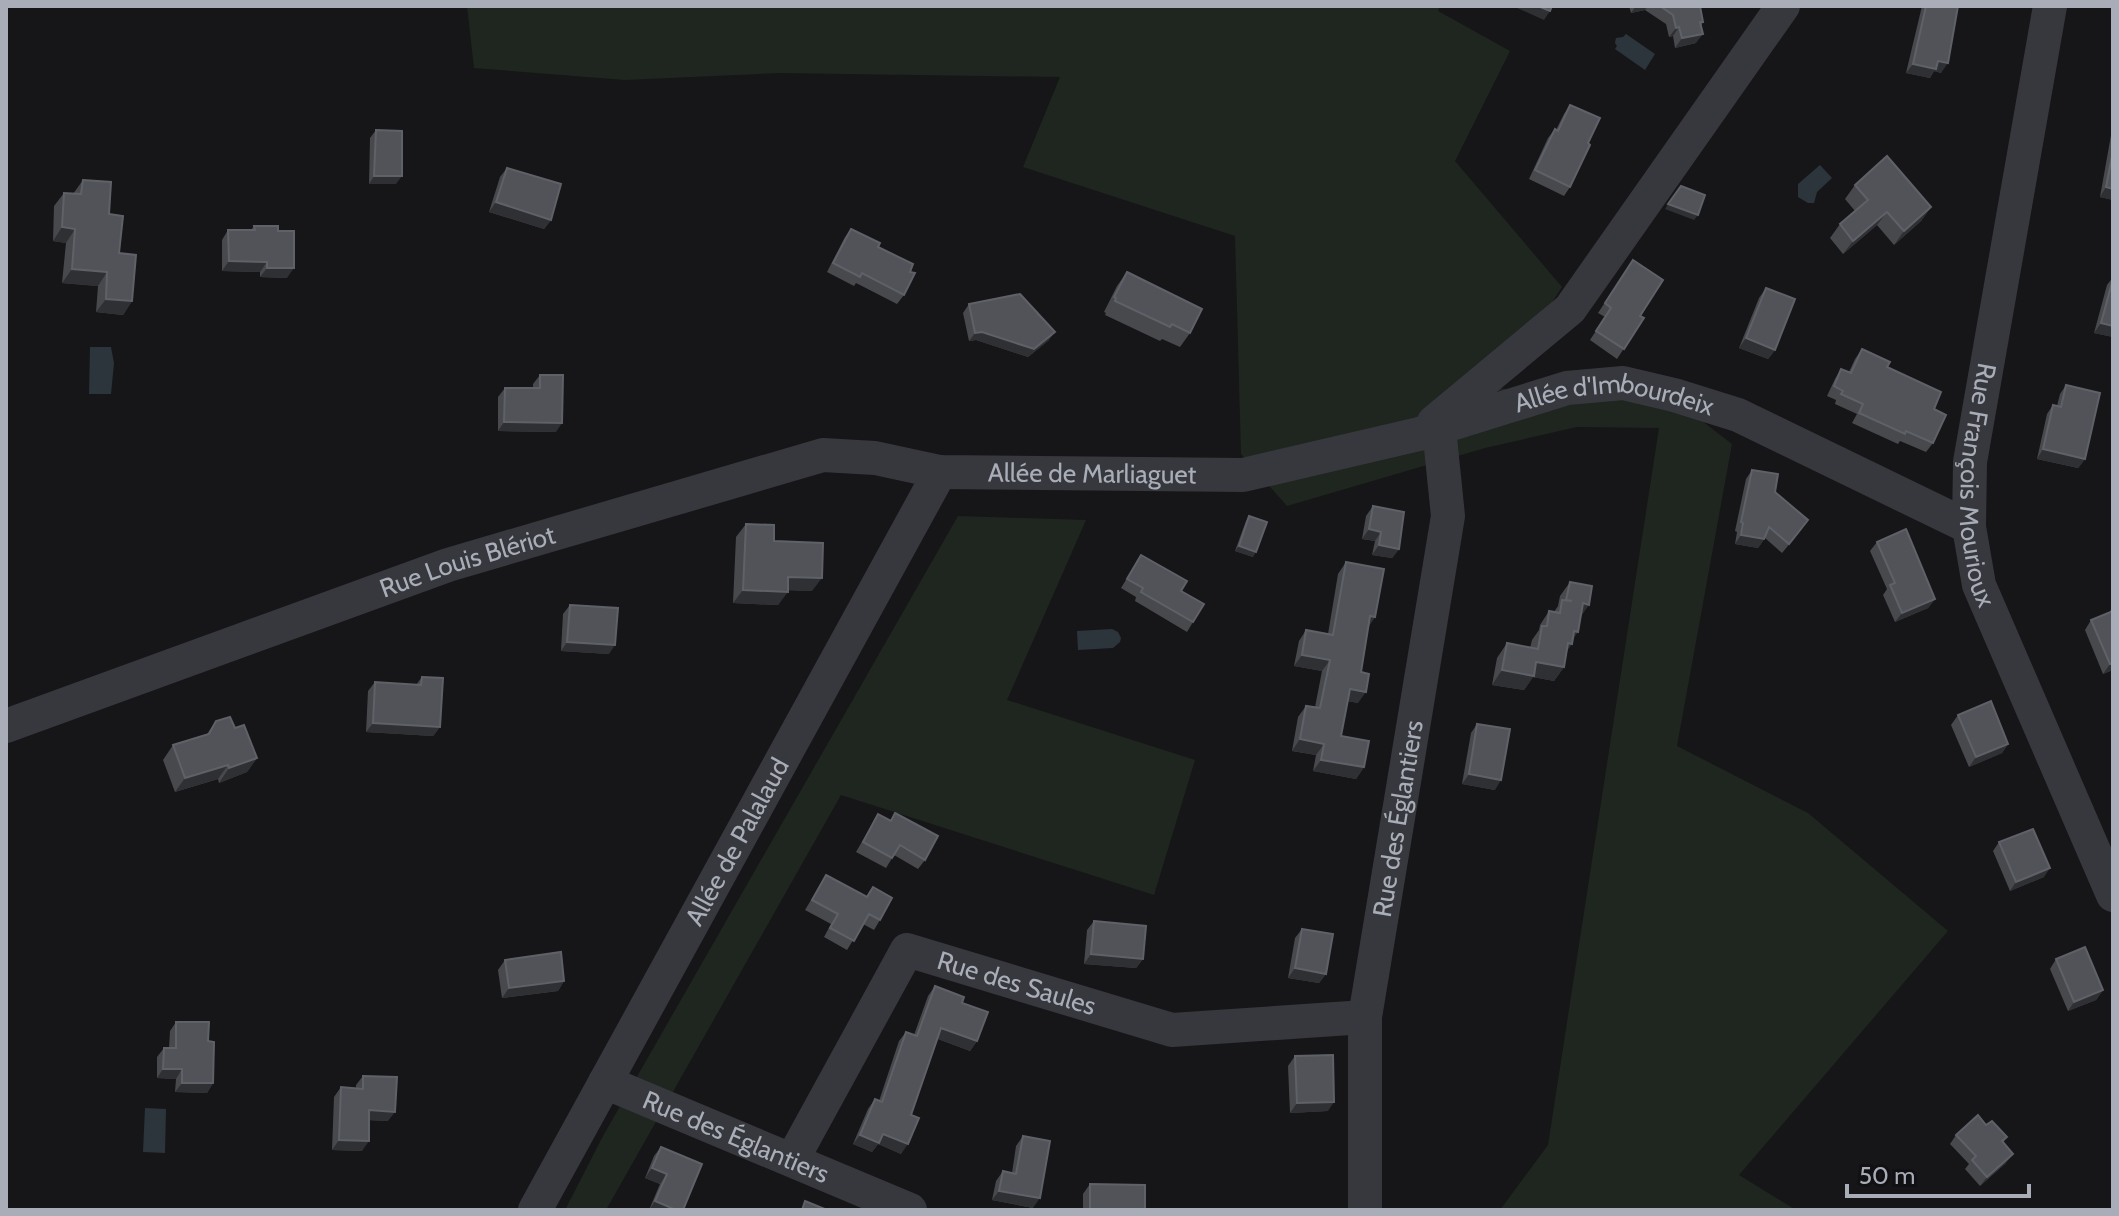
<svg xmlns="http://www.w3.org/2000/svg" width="2119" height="1216" viewBox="0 0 2119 1216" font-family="Cabin,sans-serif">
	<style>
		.green { fill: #1e261f }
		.water { fill: #2c353c }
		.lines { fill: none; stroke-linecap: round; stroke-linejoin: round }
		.minor { stroke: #37383d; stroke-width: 34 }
		.wall { fill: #47494d }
		.shaded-wall { fill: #2f3033 }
		.building { fill: #525359; stroke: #5f6168; stroke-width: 2 }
		.labels { text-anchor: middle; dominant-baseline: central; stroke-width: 6; stroke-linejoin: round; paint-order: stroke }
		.street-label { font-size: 26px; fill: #a8adb8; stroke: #111113 }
	</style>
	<rect width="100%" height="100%" fill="#161618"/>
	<g class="green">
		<polygon points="467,6 1440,6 1438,11 1510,51 1455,161 1562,287 1496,388 1626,398 1693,414 1732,444 1677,746 1808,813 1948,931 1739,1175 1796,1210 1500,1210 1548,1145 1659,428 1577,427 1485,448 1287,506 1241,454 1235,236 1023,167 1060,77 779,73 625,80 474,68"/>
		<polygon points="958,516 1086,520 1007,700 1195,760 1154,895 841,795 606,1210 565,1210 603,1136"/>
	</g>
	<g class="water">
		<polygon points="1626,34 1655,54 1645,70 1615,49 1617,46 1615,43 1616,38 1623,37"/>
		<polygon points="1820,165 1832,178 1817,192 1814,203 1808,203 1798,197 1798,184"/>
		<polygon points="90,347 111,347 114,363 111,394 89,394"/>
		<polygon points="1112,629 1118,632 1121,638 1120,642 1113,648 1078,650 1077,631"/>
		<polygon points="145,1108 166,1109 165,1153 143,1152"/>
	</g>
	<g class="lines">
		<g class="minor">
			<path id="s1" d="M2050,6L1970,462L1969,527L1979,585L2113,895"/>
			<polyline points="1434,422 1570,309 1783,6"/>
			<path id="s2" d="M6,726L448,565L823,455L875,458L940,472L1243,475L1419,434L1567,388L1623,383L1674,395L1738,415L1969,527"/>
			<path id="s3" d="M605,1082L910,1210"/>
			<path id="s4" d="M792,1160L907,950L1172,1030L1365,1017"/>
			<path id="s5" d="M535,1210L940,472"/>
			<path id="s6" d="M1365,1210V1017L1448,516L1439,428"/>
		</g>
	</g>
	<g class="wall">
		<polygon points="1629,6 1700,6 1703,22 1701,26 1696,43 1675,48 1673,36 1669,37 1666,24 1645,10 1631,13"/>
		<polygon points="1922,6 1958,6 1941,73 1934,71 1930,78 1906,73"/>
		<polygon points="1570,105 1588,143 1570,187 1564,196 1529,179 1548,138 1555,129 1556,130 1564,114"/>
		<polygon points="2113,124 2113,200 2100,197"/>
		<polygon points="376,130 396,184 369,184 370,138"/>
		<polygon points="507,168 551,220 544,229 489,212 500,177"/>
		<polygon points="83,180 109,214 132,301 123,315 96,312 98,286 62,283 66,243 53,241 54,206 64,193 73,194"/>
		<polygon points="1855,185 1931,207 1921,221 1894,245 1877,225 1843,254 1830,238 1840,224 1855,211 1845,199"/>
		<polygon points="254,226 278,231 287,278 260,277 260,272 222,271 222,240 228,230 251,230"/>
		<polygon points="851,229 878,247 904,295 897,304 856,283 854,286 827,272 845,237"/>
		<polygon points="1633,260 1640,316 1644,318 1617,359 1590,340 1605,317 1598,313"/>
		<polygon points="1127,272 1190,333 1180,347 1162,339 1160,341 1105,315 1106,313 1104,312 1117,286"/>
		<polygon points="2113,277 2113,337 2094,333 2107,285"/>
		<polygon points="1766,288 1775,350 1768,359 1739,348 1759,298"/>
		<polygon points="969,304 1049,340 1028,357 976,340 969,341 963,313"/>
		<polygon points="1862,349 1887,367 1934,409 1933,443 1926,452 1900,441 1898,444 1852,423 1857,414 1835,404 1836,400 1827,396 1835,379 1841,369 1849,372 1855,359"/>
		<polygon points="540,375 556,432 498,431 498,397 505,388 533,388 533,384"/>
		<polygon points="2066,385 2085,459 2078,468 2037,459 2047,414 2053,405 2057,406 2060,394"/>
		<polygon points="1752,470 1775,492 1802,529 1782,553 1765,538 1758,548 1735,544 1737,532 1735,531 1746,479"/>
		<polygon points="1373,506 1399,549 1392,558 1372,555 1375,541 1362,539 1366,516"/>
		<polygon points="1249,516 1253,557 1235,551 1246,521"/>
		<polygon points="746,524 774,541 812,591 788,590 778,605 733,603 736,537"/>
		<polygon points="1877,542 1935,599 1928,608 1895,622 1883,595 1887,589 1870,551"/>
		<polygon points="1141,555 1181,591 1193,622 1187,632 1135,601 1136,597 1121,588"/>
		<polygon points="1346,562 1375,617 1368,627 1361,672 1358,703 1348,701 1341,736 1364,767 1356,779 1313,771 1316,755 1292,751 1298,717 1306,706 1315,707 1322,671 1294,666 1299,641 1306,630 1328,634 1338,574"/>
		<polygon points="1570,582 1581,617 1572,644 1566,651 1564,667 1554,681 1533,677 1524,690 1492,685 1497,658 1507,643 1530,648 1532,640 1539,630 1540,625 1549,611 1554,612 1558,606 1560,596"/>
		<polygon points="570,605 609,654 561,651 563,614"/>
		<polygon points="2113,606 2113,670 2103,674 2085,630 2091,620 2109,613"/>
		<polygon points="422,677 440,727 433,736 366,732 368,691 375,682 416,685"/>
		<polygon points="1958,715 2008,744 2002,753 1969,767 1951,725"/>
		<polygon points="216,721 235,728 257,758 247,772 219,783 218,779 175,792 163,760 173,745 207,734"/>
		<polygon points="1477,724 1495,790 1462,784 1471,733"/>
		<polygon points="895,813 925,860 918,869 894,855 886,868 856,852 878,814 890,821"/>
		<polygon points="1999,842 2044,877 2010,891 1993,851"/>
		<polygon points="826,875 866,897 873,887 880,920 874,930 863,924 847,950 824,937 831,924 805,910"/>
		<polygon points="1094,921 1143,959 1136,968 1084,964 1087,930"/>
		<polygon points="1302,929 1326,974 1319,983 1288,978 1295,938"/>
		<polygon points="2056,959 2103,990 2096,1000 2068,1011 2050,969"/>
		<polygon points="505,960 564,981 558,991 502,998 498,970"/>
		<polygon points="935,986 962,1003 977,1041 970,1051 938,1039 911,1115 901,1154 878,1144 872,1152 853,1144 868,1109 875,1099 879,1101 899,1041 906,1032 914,1035 928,996"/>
		<polygon points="176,1022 208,1041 213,1083 207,1093 175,1092 176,1079 157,1078 157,1057 164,1048 169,1048 170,1031"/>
		<polygon points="1295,1056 1328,1111 1290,1113 1288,1066"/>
		<polygon points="363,1076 388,1121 369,1120 362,1151 332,1150 334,1097 341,1087 356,1088 356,1085"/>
		<polygon points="1986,1125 2007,1137 2003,1143 2006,1163 1980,1186 1965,1169 1969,1164 1950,1144 1956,1135"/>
		<polygon points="1023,1136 1033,1208 992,1200 996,1181 1003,1171 1012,1173 1016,1146"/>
		<polygon points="661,1147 683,1210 649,1210 660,1184 645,1178 654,1156"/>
		<polygon points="1090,1184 1145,1210 1083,1210 1083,1194"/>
	</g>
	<g class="shaded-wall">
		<polygon points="1516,6 1538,6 1550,11 1544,20 1515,7"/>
		<polygon points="1636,6 1648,6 1645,10 1631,13"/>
		<polygon points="1679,27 1673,36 1669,37 1676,28"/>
		<polygon points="1703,34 1696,43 1675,48 1682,38"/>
		<polygon points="1938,61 1948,63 1941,73 1934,71 1930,78 1906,73 1913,64"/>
		<polygon points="374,176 402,176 396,184 369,184"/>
		<polygon points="2106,187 2113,189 2113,200 2100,197"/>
		<polygon points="496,202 551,220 544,229 489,212"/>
		<polygon points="1668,204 1698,215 1694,220 1665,209"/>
		<polygon points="1931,207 1921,221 1894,245 1904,231"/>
		<polygon points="1887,212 1877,225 1843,254 1853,241"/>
		<polygon points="62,227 75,229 66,243 53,241"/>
		<polygon points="229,261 267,262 260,272 222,271"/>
		<polygon points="267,268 294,268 287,278 260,277"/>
		<polygon points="72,269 107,272 98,286 62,283"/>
		<polygon points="106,299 132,301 123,315 96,312"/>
		<polygon points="2101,323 2113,326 2113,337 2094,333"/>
		<polygon points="982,332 1055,332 1049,340 1028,357 976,340 969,341 975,333"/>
		<polygon points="1746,338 1775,350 1768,359 1739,348"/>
		<polygon points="504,422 562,423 556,432 498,431"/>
		<polygon points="2043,449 2085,459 2078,468 2037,459"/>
		<polygon points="1369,529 1381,532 1375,541 1362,539"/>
		<polygon points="1741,535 1764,539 1758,548 1735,544"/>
		<polygon points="1379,545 1399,549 1392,558 1372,555"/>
		<polygon points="1239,546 1256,552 1253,557 1235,551"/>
		<polygon points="788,577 822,578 812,591 779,590"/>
		<polygon points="743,590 788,592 778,605 733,603"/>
		<polygon points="1935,599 1928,608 1895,622 1902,613"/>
		<polygon points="1583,603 1589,605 1579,619"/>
		<polygon points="1370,616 1375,617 1367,628"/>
		<polygon points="1574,631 1578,632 1570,643 1572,644 1562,658"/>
		<polygon points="567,642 615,645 609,654 561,651"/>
		<polygon points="1302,655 1330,660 1322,671 1294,666"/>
		<polygon points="1536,662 1564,667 1554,681 1533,677 1524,690 1492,685 1502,670"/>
		<polygon points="2113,663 2113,670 2103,674 2110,664"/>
		<polygon points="1350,689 1366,692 1358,703 1342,700"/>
		<polygon points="373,723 440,727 433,736 366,732"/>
		<polygon points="1300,739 1324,744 1316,755 1292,751"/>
		<polygon points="2008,744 2002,753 1969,767 1976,757"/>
		<polygon points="257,758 247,772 219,783 229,768"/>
		<polygon points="1321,760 1364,767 1356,779 1313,771"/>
		<polygon points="228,765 218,779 175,792 185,778"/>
		<polygon points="1469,774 1501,780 1495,790 1462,784"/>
		<polygon points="2050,868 2044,877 2010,891 2016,882"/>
		<polygon points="1091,954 1143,959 1136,968 1084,964"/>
		<polygon points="1295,968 1326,974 1319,983 1288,978"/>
		<polygon points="564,981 558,991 502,998 509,988"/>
		<polygon points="2103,990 2096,1000 2068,1011 2074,1002"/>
		<polygon points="941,1028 977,1041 970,1051 935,1038"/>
		<polygon points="163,1069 182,1069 176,1079 157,1078"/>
		<polygon points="182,1083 213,1083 207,1093 175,1092"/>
		<polygon points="1334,1102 1328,1111 1290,1113 1297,1103"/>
		<polygon points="369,1110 395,1112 388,1121 363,1120"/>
		<polygon points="883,1134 908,1144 901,1154 878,1144 872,1152 853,1144 860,1135"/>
		<polygon points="339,1140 369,1141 362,1151 332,1150"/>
		<polygon points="2013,1154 2006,1163 1980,1186 1987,1177"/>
		<polygon points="652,1168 667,1174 660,1184 645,1178"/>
		<polygon points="999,1191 1040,1198 1033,1208 992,1200"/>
		<polygon points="655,1201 676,1210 649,1210"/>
	</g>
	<g class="building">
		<polygon points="1538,6 1552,6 1550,11"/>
		<polygon points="1660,6 1700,6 1703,22 1700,22 1703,34 1682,38 1679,27 1676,28 1673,15"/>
		<polygon points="1926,6 1958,6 1948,63 1938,61 1936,69 1913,64"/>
		<polygon points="1570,105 1600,118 1588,143 1590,145 1570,187 1535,170 1555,129 1558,131"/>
		<polygon points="376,130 402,131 402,176 374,176"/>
		<polygon points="2113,151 2113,189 2106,187"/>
		<polygon points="1887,156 1931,207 1904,231 1887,212 1853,241 1840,224 1868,200 1855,185"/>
		<polygon points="507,168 561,184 551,220 496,202"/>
		<polygon points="83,180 111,182 109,214 123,216 119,253 136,255 132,301 106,299 107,272 72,269 75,229 62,227 64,193 81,194"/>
		<polygon points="1681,186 1705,195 1698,215 1668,204"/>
		<polygon points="254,226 278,226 278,231 294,231 294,268 267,268 267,262 229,261 228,230 255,230"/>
		<polygon points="851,229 880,243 878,247 913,264 910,272 915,273 904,295 862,273 860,277 833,263"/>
		<polygon points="1633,260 1663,280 1640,316 1644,318 1624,349 1596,331 1611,308 1605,303"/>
		<polygon points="1127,272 1202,309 1190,333 1172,324 1170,327 1115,301 1116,298 1114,297"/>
		<polygon points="2113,279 2113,326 2101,323"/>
		<polygon points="1766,288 1795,299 1775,350 1746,338"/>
		<polygon points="1020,294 1055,332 1034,349 982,332 975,333 969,304"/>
		<polygon points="1862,349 1890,362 1887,367 1941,392 1934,409 1946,415 1933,443 1906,431 1905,434 1859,413 1863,404 1841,394 1843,391 1834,386 1841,369 1851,373"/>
		<polygon points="540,375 563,375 562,423 504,422 505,388 540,388"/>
		<polygon points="2066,385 2100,393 2085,459 2043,449 2053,405 2061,407"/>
		<polygon points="1752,470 1778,474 1775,492 1808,520 1789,544 1769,527 1764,539 1741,535 1743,523 1741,522"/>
		<polygon points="1373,506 1404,512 1399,549 1379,545 1381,532 1369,529"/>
		<polygon points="1249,516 1267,522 1256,552 1239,546"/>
		<polygon points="746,524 774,525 774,541 823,543 822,578 788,577 788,592 743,590"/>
		<polygon points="1906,529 1935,599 1902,613 1890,585 1895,583 1877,542"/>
		<polygon points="1141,555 1187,581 1181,591 1204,604 1193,622 1141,592 1143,588 1127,579"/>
		<polygon points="1346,562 1384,569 1375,617 1370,616 1361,672 1369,674 1366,692 1350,689 1341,736 1369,741 1364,767 1321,760 1324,744 1300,739 1306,706 1320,708 1330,660 1302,655 1306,630 1333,635"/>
		<polygon points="1570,582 1592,586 1589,605 1583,603 1578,632 1574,631 1572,644 1568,643 1564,667 1536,662 1534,676 1502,670 1507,643 1538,649 1542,626 1547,626 1549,611 1560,613 1562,600 1572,601 1566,600"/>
		<polygon points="570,605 618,608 615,645 567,642"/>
		<polygon points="2113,611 2113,663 2110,664 2091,620"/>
		<polygon points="422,677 443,678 440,727 373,723 375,682 421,685"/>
		<polygon points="1991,701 2008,744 1976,757 1958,715"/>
		<polygon points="230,717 235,728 244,725 257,758 229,768 228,765 185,778 173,745 209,734 216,721"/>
		<polygon points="1477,724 1510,729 1501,780 1469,774"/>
		<polygon points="895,813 938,836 925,860 900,845 892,858 863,842 878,814 891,821"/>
		<polygon points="2033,829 2050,868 2016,882 1999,842"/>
		<polygon points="826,875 867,897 873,887 892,898 880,920 869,914 854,941 830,928 838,914 812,900"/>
		<polygon points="1094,921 1146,926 1143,959 1091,954"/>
		<polygon points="1302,929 1333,934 1326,974 1295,968"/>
		<polygon points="2085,947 2103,990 2074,1002 2056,959"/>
		<polygon points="561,952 564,981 509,988 505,960"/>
		<polygon points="935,986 964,997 962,1003 988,1012 977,1041 941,1028 911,1115 919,1118 908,1144 883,1134 879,1143 860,1135 875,1099 882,1102 906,1032 917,1036"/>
		<polygon points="176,1022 209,1022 208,1041 214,1042 213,1083 182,1083 182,1069 163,1069 164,1048 176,1048"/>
		<polygon points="1333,1055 1334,1102 1297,1103 1295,1056"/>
		<polygon points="363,1076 397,1077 395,1112 369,1110 369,1141 339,1140 341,1087 363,1089"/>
		<polygon points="1978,1115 1986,1125 1992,1121 2007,1137 2002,1141 2013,1154 1987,1177 1972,1160 1976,1156 1956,1135"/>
		<polygon points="1023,1136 1050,1141 1040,1198 999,1191 1003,1171 1016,1174"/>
		<polygon points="661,1147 702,1164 683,1210 676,1210 655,1201 667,1174 652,1168"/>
		<polygon points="1090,1184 1145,1185 1145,1210 1090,1210"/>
		<polygon points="805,1201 827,1210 802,1210"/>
	</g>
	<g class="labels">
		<g class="street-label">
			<text stroke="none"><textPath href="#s2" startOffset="1666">Allée d'Imbourdeix</textPath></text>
			<text stroke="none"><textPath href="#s2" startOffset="1132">Allée de Marliaguet</textPath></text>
			<text stroke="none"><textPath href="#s1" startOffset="486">Rue François Mourioux</textPath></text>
			<text stroke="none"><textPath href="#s2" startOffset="490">Rue Louis Blériot</textPath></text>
			<text stroke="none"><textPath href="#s6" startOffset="394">Rue des Églantiers</textPath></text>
			<text stroke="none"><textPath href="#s5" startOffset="420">Allée de Palalaud</textPath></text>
			<text stroke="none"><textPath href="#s4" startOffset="354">Rue des Saules</textPath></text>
			<text stroke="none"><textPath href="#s3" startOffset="142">Rue des Églantiers</textPath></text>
		</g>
	</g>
	<rect width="2119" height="1216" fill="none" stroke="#a8adb8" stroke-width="16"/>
	<path d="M1847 1184v12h182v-12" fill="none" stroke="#a8adb8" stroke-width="4"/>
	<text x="1859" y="1184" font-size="24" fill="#a8adb8" stroke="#111113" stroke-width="6" paint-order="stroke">50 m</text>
</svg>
